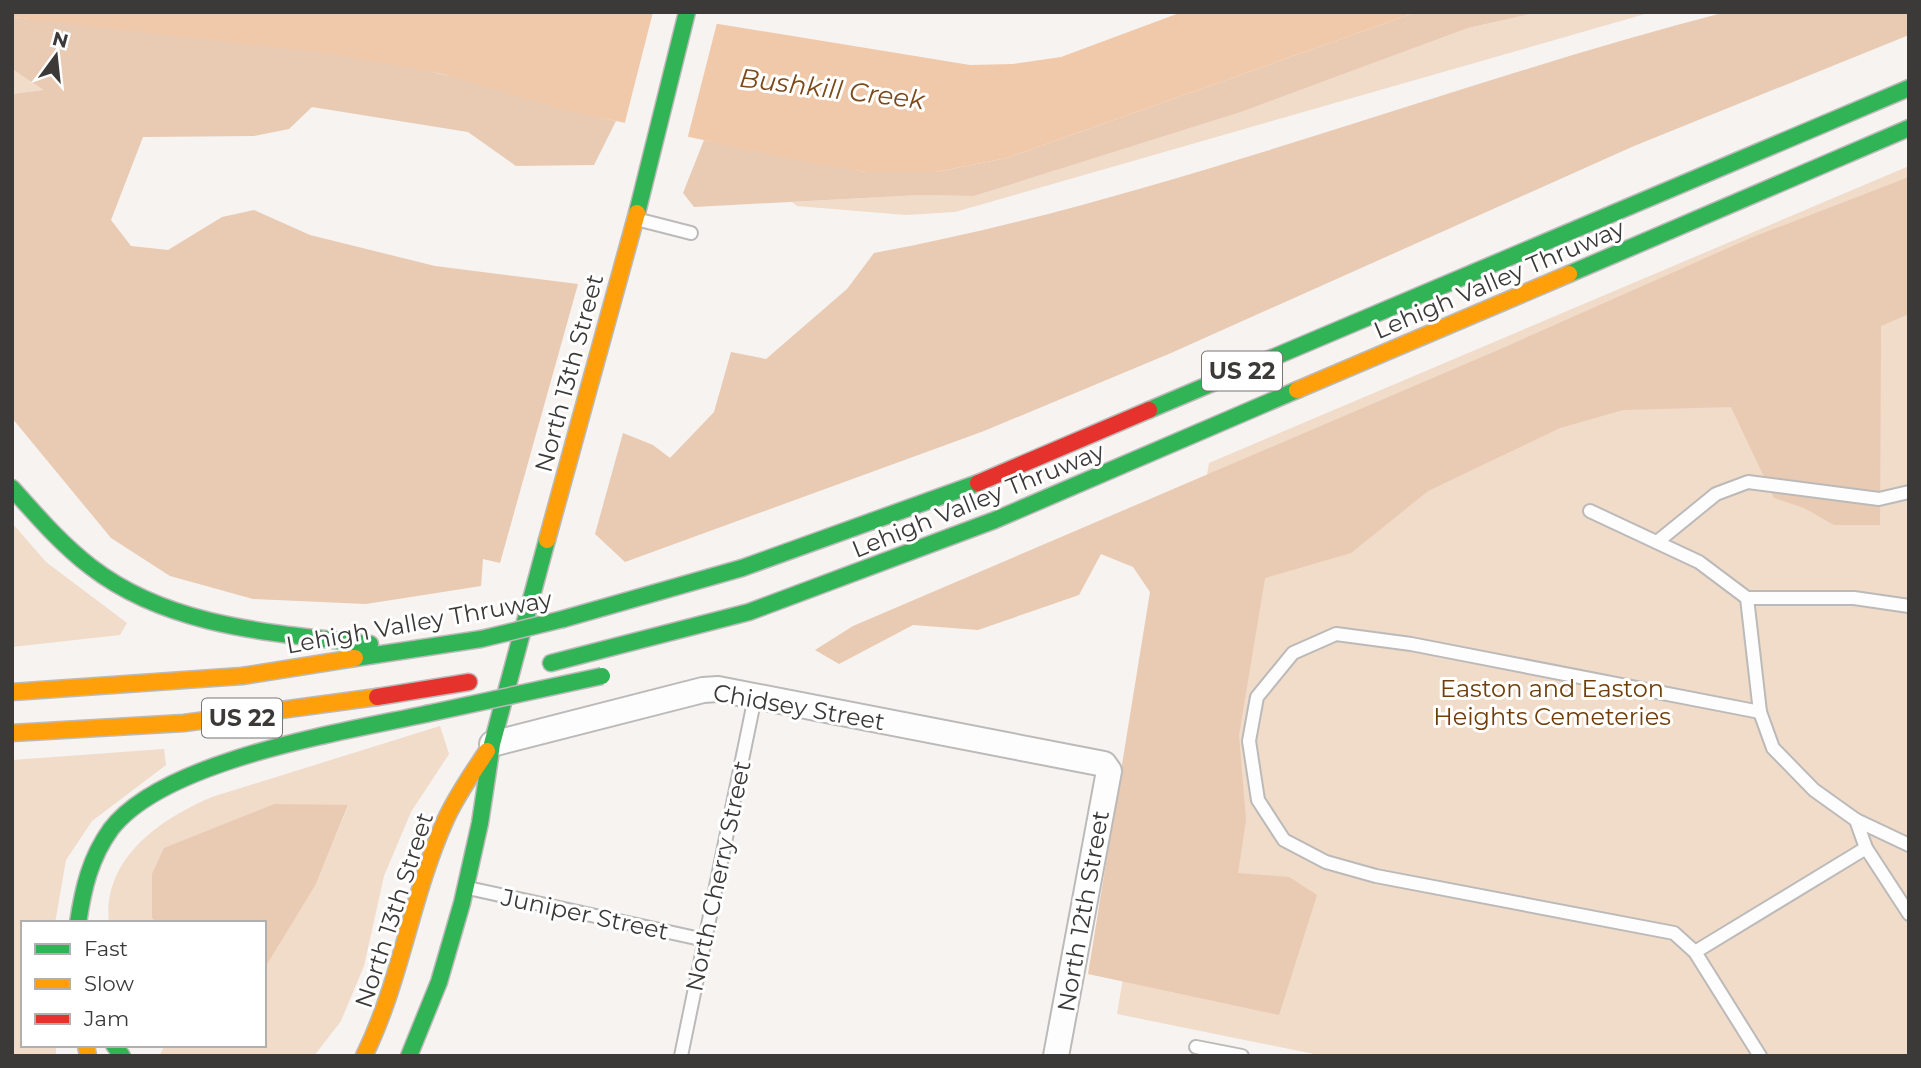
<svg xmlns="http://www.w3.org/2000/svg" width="1921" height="1068" viewBox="0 0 1921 1068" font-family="Montserrat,sans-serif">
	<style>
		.green { fill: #f1dbc9 }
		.forest { fill: #e9cab2 }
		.water { fill: #f0c9aa }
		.pier { fill: #f6f3f1 }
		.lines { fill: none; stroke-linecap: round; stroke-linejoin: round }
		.lane-casing { stroke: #bcbab9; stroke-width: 16 }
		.street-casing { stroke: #bcbab9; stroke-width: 28 }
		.fast-casing { stroke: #bcbab9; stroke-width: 19 }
		.slow-casing { stroke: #bcbab9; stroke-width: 19 }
		.jam-casing { stroke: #bcbab9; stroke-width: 19 }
		.lane { stroke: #fefdfd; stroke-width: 12 }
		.street { stroke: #fefdfd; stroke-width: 24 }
		.fast { stroke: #30b455; stroke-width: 16 }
		.slow { stroke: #ff9f0a; stroke-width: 16 }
		.jam { stroke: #e5322d; stroke-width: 16 }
		.fast-bridge-casing { stroke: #bcbab9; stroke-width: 19; stroke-linecap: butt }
		.fast-bridge { stroke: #30b455; stroke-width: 16 }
		.labels { text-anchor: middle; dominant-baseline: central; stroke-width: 6; stroke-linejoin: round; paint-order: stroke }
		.shield { fill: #fff; stroke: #767574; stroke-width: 2 }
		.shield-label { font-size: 23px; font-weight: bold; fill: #3c3a39 }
		.street-label { font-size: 24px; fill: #3c3a39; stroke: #fff }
		.park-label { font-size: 24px; fill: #703e0a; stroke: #fff }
		.water-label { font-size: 26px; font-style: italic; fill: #7d4919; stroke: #fff }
	</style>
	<rect width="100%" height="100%" fill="#f6f3f1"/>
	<g class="green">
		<polygon points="1539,12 1652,12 955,212 906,215 797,206 792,202 920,195 974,196 1241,112 1468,28"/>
		<polygon points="12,69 45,90 12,94"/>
		<polygon points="1909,166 1909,1056 1324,1056 1117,1014 1209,463"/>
		<polygon points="12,523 46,562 127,623 120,635 12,647"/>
		<path d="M440,726L449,754L411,812L384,876L364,966L341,1021L314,1056H159L165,1045H264V965L316,884L348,806L274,804L226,824L152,918L156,923H109C102,859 160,819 212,797Z"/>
		<polygon points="164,749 166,765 92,821 66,860 55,923 23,923 23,1045 56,1045 56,1056 12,1056 12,760"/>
	</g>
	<g class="forest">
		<polygon points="1417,12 1539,12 1468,28 1241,112 974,196 920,195 694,207 683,193 704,140 866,172 936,172 1007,158"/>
		<path d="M1726,12H1909V35L1634,146L1171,353L984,431L625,562L595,534L623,433L653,445L670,458L714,412L731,352L766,359L847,289L874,253C1164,199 1440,86 1726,12Z"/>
		<path d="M12,17C155,32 300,42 441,74C500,87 557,108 616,121L594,165L516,166L468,132L312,107L289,129L254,136L143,137L111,220L131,246L168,250L222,217L254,210L310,235L435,266L578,284L500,563L483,559L481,586L366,604L253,599L170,576L111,538L12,418V94L44,90L12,69Z"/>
		<polygon points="1909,177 1909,314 1881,326 1880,525 1834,525 1804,508 1774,498 1731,407 1623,410 1560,428 1428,491 1351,553 1265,578 1239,735 1246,820 1238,873 1289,877 1317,895 1279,1015 1088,974 1150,592 1133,567 1101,554 1079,595 978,630 913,625 839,664 815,650 853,626 1496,351 1753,237"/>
		<polygon points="274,804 348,805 316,884 267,964 264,965 264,923 156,923 152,918 152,874 164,848"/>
	</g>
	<polygon class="water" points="12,12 645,12 970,65 1013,64 1061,57 1182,12 1417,12 1007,158 936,172 866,172 786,158 561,109 442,74 333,54 12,17"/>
	<polygon class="pier" points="653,12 718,19 687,140 624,126"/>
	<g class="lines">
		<defs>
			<g id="lane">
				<polyline points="640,220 691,233"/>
				<polyline points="1590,511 1699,562 1747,598 1760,712 1773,748 1814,790 1856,820 1866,848 1909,914"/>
				<polyline points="1657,542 1716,494 1748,482 1879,499 1909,492"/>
				<polyline points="1747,598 1854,598 1909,606"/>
				<polyline points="1856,820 1909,845"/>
				<polyline points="468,888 705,940"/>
				<polyline points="1695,952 1866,848"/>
				<polyline points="1196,1047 1242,1056"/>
				<polyline points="681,1056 755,697"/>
				<polyline points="1760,1056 1695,952 1674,933 1376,876 1326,862 1284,840 1258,800 1249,741 1257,697 1293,653 1336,634 1411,644 1760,712"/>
			</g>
			<polyline id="street" points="492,744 703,690 718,689 1104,764 1109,771 1056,1056"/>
			<g id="fast">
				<polyline points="637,213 687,12"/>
				<polyline points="1569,274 1909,128"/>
				<polyline points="1149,410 1909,88"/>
				<path d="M12,488C37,516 61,544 91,567C170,628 275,633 370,644"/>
				<polyline points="563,619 742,568 978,483"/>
				<polyline points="355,658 481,639"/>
				<polyline points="551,663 749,612 995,520 1297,390"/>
				<path d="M78,923C83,889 90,858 111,829C164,760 342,732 426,714"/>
				<polyline points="114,1045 122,1056"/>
				<polyline points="409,1056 439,982 462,903 480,823 492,744 547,540"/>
			</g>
			<g id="slow">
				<polyline points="1297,390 1569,274"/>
				<polyline points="547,540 637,213"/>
				<polyline points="12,692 242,676 355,658"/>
				<polyline points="12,733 184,723 377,697"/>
				<polyline points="86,1045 88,1056"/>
				<path d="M364,1056C401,981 411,897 445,821C456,796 472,774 487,751"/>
			</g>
			<g id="jam">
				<polyline points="978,483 1149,410"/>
				<polyline points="377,697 469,682"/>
			</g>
		</defs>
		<use href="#lane" class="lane-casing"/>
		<use href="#street" class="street-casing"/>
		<use href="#fast" class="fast-casing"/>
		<use href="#slow" class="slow-casing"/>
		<use href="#jam" class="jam-casing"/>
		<use href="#lane" class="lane"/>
		<use href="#street" class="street"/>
		<use href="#fast" class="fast"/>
		<use href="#slow" class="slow"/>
		<use href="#jam" class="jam"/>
		<defs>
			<g id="fast-bridge">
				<polyline points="481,639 563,619"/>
				<polyline points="426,714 602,676"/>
			</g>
		</defs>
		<use href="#fast-bridge" class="fast-bridge-casing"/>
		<use href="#fast-bridge" class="fast-bridge"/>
	</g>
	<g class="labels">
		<g class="shield">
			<rect x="1202" y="351.5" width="80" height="39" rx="5"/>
			<rect x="202" y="698.5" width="80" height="39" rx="5"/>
		</g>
		<g class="shield-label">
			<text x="1242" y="371">US 22</text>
			<text x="242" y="718">US 22</text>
		</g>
		<g class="street-label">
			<text transform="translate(1499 279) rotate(-23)">Lehigh Valley Thruway</text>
			<text transform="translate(569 373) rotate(-75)">North 13th Street</text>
			<text transform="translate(978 500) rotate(-22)">Lehigh Valley Thruway</text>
			<text transform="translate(419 622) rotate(-10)">Lehigh Valley Thruway</text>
			<text transform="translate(799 707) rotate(10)">Chidsey Street</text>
			<text transform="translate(718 876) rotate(-78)">North Cherry Street</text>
			<text transform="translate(394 910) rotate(-72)">North 13th Street</text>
			<text transform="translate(1083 911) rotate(-80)">North 12th Street</text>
			<text transform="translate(585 914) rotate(12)">Juniper Street</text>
		</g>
		<g class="park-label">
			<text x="1552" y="688">Easton and Easton<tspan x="1552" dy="28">Heights Cemeteries</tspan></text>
		</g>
		<g class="water-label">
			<text transform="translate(832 89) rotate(7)">Bushkill Creek</text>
		</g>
	</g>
	<rect width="1921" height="1068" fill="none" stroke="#3c3a39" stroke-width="28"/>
	<rect x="21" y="921" width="245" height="126" fill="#ffffff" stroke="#b1b0b0" stroke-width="2"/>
	<rect x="35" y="944" width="35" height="10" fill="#30b455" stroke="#b1b0b0" stroke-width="2"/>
	<text x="84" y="956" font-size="21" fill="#3c3a39">Fast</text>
	<rect x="35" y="979" width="35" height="10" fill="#ff9f0a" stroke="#b1b0b0" stroke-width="2"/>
	<text x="84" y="991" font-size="21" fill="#3c3a39">Slow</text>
	<rect x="35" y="1014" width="35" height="10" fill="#e5322d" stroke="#b1b0b0" stroke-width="2"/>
	<text x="84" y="1026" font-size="21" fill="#3c3a39">Jam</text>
	<g transform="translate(56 56) rotate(15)" stroke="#ffffff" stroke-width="5" paint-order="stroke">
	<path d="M0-5L12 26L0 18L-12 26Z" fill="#3c3a39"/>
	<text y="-10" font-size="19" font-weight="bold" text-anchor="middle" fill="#3c3a39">N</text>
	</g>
</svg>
